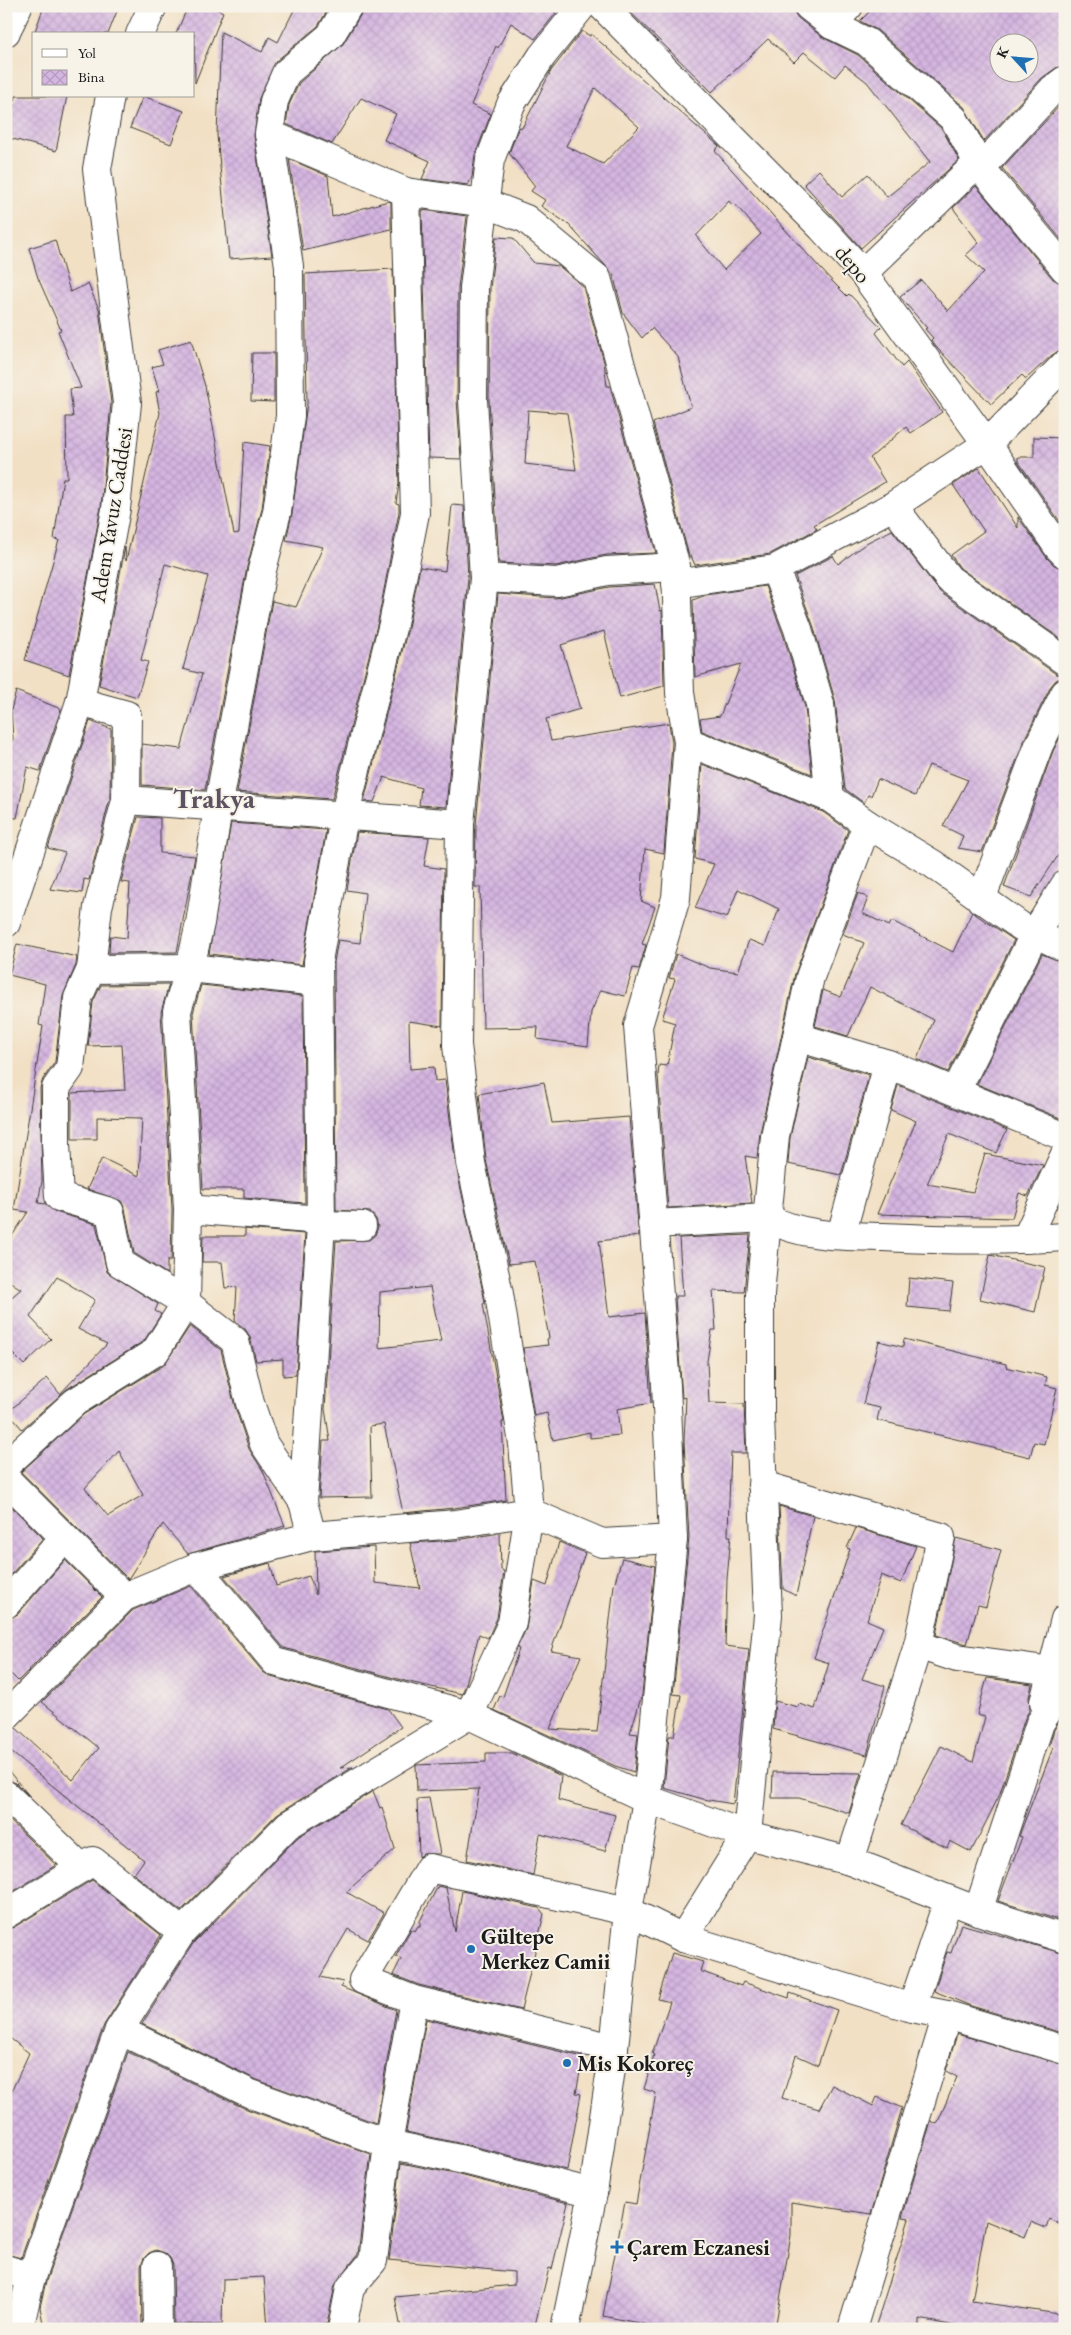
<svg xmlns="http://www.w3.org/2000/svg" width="1071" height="2335" viewBox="0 0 1071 2335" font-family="'EB Garamond',serif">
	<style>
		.building { fill: url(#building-cross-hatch); fill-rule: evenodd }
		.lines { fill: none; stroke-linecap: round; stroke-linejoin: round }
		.minor-casing { stroke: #3c3935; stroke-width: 30 }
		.tertiary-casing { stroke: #3c3935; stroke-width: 30 }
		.minor { stroke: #fff; stroke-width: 28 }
		.tertiary { stroke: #fff; stroke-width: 28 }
		.poi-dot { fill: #1f6fb2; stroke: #f7f3e8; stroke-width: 2 }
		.labels { text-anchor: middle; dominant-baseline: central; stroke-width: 4; stroke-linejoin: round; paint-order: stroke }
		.street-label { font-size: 22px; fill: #1c1c1c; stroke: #f7f3e8 }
		.poi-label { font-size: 22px; font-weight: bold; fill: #1c1c1c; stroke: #f7f3e8; text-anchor: start }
		.district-label { font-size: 28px; font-weight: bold; fill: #5d5261; stroke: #f7f3e8 }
	</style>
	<defs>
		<pattern id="building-cross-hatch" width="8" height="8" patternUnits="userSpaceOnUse" patternTransform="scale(1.25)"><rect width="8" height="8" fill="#d5b5e1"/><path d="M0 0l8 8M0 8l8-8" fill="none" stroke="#b69bc0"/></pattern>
	</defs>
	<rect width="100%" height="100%" fill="#f7f3e8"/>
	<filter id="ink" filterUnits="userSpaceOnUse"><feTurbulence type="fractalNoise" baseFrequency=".02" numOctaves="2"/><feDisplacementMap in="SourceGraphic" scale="10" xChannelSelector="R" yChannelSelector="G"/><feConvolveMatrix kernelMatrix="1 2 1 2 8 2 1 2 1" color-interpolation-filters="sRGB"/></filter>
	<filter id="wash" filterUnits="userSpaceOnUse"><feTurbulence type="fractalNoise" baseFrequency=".0096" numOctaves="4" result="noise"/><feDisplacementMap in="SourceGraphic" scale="20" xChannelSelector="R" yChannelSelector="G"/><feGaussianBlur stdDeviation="1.12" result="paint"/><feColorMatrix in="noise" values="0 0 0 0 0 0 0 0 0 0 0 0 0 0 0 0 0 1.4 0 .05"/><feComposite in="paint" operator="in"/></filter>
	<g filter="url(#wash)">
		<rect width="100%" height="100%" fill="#f2e0c5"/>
		<g id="blocks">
			<g class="building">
				<polygon points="44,6 119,6 108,34 34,34"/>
				<polygon points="188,6 210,6 223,12 195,83 194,34 176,34"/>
				<polygon points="296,6 330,6 318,26 276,61 259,98 254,136 272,256 229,259 217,135 221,32 262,52 269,37 278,42"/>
				<polygon points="364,6 546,6 556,13 535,39 511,23 498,48 496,46 471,105 491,114 475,155 472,177 468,185 422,179 430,161 384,140 396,114 361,98 332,144 286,124 289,105 299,83 343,44 361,14"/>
				<polygon points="624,6 790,6 798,18 822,37 858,55 942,129 959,160 861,248 804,184 819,170 842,197 868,174 887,197 930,162 867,82 845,65 835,77 804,52 794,62 768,39 712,92"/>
				<path d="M875,6H1065V65L1056,68L1042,78L984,141L964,107L877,30L860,21ZM998,42H1028V72H998Z"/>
				<path d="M582,31L590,36L591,34L719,146L715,151L800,246L832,281L847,296L849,294L881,327L876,333L902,367L907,362L942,412L911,433L906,427L870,458L885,482L814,525L817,529L770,554L695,565L691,556H689L653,423L691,407L678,357L652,328L642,338L623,313L613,274L568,224L541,206L545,200L531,191L535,186L509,153L519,127L522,128L551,71ZM595,88L639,127L603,164L566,146ZM729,201L732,205L734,203L761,234L724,270L696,236Z"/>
				<polygon points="16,96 67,96 56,151 6,137"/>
				<polygon points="143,96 184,111 171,144 130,128"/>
				<polygon points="1065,100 1065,244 1002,168"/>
				<polygon points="289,159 328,176 332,217 388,201 391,202 391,229 303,251"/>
				<polygon points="976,186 1053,279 1065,284 1065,349 1052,355 1026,379 1022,375 991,404 936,347 931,340 933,338 925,329 927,328 900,297 921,280 948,311 984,272 966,255 979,243 953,208"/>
				<polygon points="422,210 467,216 458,288 457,400 461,459 429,458"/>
				<path d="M496,237L513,238L534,263L559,266L583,287L604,362L607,386H610L656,553L606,555L556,566L499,563L489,400L490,289ZM528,410L567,413L576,470L525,464Z"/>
				<polygon points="55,240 70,292 88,284 99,309 111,403 101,507 69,675 25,660 59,540 54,539 63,478 67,478 66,417 73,417 70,389 81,388 58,331 61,330 38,278 29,248"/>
				<polygon points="393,269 399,483 396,503 399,504 399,512 378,621 332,799 237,792 272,601 296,607 323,547 286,540 292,514 307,403 305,274"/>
				<polygon points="191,340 205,386 234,534 239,533 244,442 270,446 262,509 247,567 205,790 142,785 142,744 181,749 202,674 183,669 208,576 165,564 141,660 148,662 137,697 99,685 125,547 126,561 160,413 156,392 159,391 152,367 163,364 158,350"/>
				<polygon points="252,353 274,353 274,402 251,401"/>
				<polygon points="1034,437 1064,438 1065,529 1018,461 1018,457 1034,457"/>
				<polygon points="979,468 1018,528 1018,517 1047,558 1054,565 1065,569 1065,642 960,568 951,555 984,531 953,485"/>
				<polygon points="452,505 464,506 468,578 446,807 419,805 421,788 384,777 374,802 364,801 408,628 420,567 445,571"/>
				<polygon points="892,530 940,592 1056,674 1065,676 1056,680 1051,686 1025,738 982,852 958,848 963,836 943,826 968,780 929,765 915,796 878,779 871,796 868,795 864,803 845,789 835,700 813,625 795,576 833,556 838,564 868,542"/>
				<polygon points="655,584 660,611 662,610 664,686 620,698 604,631 561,645 580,709 546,719 551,741 669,723 672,743 664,853 645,849 641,901 655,907 642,944 646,945 639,969 633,968 625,996 601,990 591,1012 588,1046 537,1039 538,1027 483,1028 480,887 475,887 476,825 498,594 556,598 609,587"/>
				<polygon points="765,586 783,634 805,707 812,774 702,731 700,719 720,716 741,664 695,677 693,600 706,595"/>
				<polygon points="16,691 61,709 40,771 27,767 17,818 6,817 6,750 13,739 11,710"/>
				<polygon points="90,721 111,729 110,798 89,880 84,879 82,893 50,889 65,853 48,848"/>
				<polygon points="1065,728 1065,845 1031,897 1004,887 1053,751"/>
				<polygon points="702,764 823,812 848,830 795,974 760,1133 757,1158 745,1156 752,1203 668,1208 658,1076 659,1065 667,1066 675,1023 662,1019 675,979 669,978 676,954 710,968 738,972 749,940 765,946 779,909 738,889 727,918 695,908 714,864 695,859"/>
				<polygon points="138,817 160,818 160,853 195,856 177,952 109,953 110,936 127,938 130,883 121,882"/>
				<polygon points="231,823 326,830 302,965 209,954"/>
				<path d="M357,832L429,837L424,866L444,869L442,1026L409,1021L410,1069L434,1067L435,1081L445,1080L456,1166L484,1297L485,1303L483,1304L504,1422H502L506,1500L454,1508L403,1513L384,1424L370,1426L372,1497L319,1498L323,1441H330L325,1409L336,1241L369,1240L375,1235L378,1227L376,1219L370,1212L336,1210L334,962L338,940L360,943L365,893L347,890ZM430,1287L441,1341L379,1348L380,1292Z"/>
				<polygon points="858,893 868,898 862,913 889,926 892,921 953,952 972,912 1014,940 948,1072 917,1059 934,1020 870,987 848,1036 815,1026 823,990 841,997 864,943 843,934"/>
				<polygon points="17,944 77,957 76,965 63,996 55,1062 43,1079 40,1088 42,1181 38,1203 46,1204 55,1212 96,1224 107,1272 158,1304 155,1311 161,1314 144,1341 67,1389 22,1429 8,1412 47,1378 60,1394 107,1344 78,1329 95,1300 57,1277 30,1317 51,1339 24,1365 6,1347 6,1302 21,1289 6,1279 6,1245 28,1212 14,1210 43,1026 39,1025 45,984 9,975"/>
				<polygon points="1042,954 1065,963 1065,1120 977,1084"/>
				<polygon points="169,984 161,1012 172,1209 171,1261 167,1261 167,1274 134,1253 125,1209 121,1201 87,1189 102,1158 139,1176 142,1118 97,1117 97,1139 72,1139 72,1093 125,1090 122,1045 88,1046 93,1002 101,985"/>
				<polygon points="201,985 303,996 305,1203 244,1198 244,1189 203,1189 193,1013"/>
				<polygon points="808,1057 869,1075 841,1175 788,1164 790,1138"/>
				<polygon points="544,1082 552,1123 629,1117 639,1236 599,1241 609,1317 645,1313 651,1403 617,1409 620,1435 590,1438 590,1432 553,1440 547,1413 534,1416 523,1348 548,1345 547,1339 549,1338 535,1261 509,1264 486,1160 479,1094"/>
				<polygon points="898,1085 1007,1130 996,1153 949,1134 927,1184 973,1192 985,1154 1043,1165 1028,1196 1019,1193 1012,1218 877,1214 916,1121 891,1110"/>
				<polygon points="1065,1192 1065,1209 1058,1207"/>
				<polygon points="245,1229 305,1234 296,1375 283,1376 283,1359 256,1361 250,1337 245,1329 235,1321 237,1287 225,1288 222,1262 202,1262 203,1236 245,1236"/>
				<polygon points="750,1235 744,1292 713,1291 716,1330 712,1330 707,1361 709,1403 744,1404 746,1453 731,1453 729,1501 728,1536 731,1536 727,1579 725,1646 749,1649 733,1804 703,1799 664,1788 669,1736 674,1736 681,1695 673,1694 689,1538 684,1441 686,1397 682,1398 675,1296 683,1296 679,1238"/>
				<polygon points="990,1255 1045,1267 1035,1312 980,1299"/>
				<polygon points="909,1278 953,1283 949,1311 907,1307"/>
				<path d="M190,1326L221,1350L235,1407L249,1449L263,1471L285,1526L188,1554L163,1524L128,1579L21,1472L84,1414L164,1365ZM119,1451L143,1495L108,1516L85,1488Z"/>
				<polygon points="904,1339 1006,1364 1006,1367 1047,1377 1045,1385 1057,1388 1044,1444 1034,1442 1030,1457 877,1420 880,1408 863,1404 879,1341 903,1347"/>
				<polygon points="6,1501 43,1538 6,1580"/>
				<polygon points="779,1506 813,1516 796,1596 783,1589"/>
				<polygon points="856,1528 916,1546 901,1583 881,1575 867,1620 883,1627 862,1679 885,1686 867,1755 773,1729 775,1701 798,1707 799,1704 815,1709 829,1663 814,1658 850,1549 847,1548"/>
				<polygon points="500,1533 501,1570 504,1571 497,1618 488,1638 479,1634 466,1684 462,1694 405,1681 284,1648 224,1576 270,1563 276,1586 309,1576 316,1595 315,1551 374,1547 375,1583 420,1588 410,1543 457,1540"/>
				<polygon points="956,1538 1001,1550 986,1607 978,1605 967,1644 936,1635"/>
				<polygon points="559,1542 585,1553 551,1651 581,1656 550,1729 597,1732 614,1585 622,1558 655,1566 642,1695 630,1733 638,1734 634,1772 615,1766 494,1710 500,1696 503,1697 519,1649 517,1648 526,1629 534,1581 547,1586"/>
				<polygon points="65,1560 102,1597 18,1681 6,1669 6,1619 18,1614"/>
				<polygon points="191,1586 263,1672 271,1677 388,1709 401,1727 340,1768 353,1767 277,1814 181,1911 134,1874 144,1860 6,1748 6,1731 16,1728 73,1780 99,1748 42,1702 133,1610"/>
				<polygon points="987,1678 1032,1684 1029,1698 1030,1709 1025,1718 999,1796 971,1852 950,1841 947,1848 901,1825 941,1746 973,1762 985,1717 977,1715"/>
				<polygon points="1063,1690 1065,1691 1065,1922 998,1901 1022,1837 1019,1836 1022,1828 1053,1748 1049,1746 1054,1730 1063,1713 1060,1701"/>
				<polygon points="486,1753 512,1753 561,1776 558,1800 615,1815 605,1851 540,1834 533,1875 467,1860 479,1789 417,1791 416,1765 486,1762"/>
				<polygon points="6,1768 31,1798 16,1783 6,1780"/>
				<polygon points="773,1772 861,1773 849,1813 799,1798 772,1798"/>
				<polygon points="373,1791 380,1808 382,1807 395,1849 346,1892 384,1913 368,1940 348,1929 320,1977 343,1982 341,1987 396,2010 376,2123 257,2080 142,2024 194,1942 298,1837"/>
				<polygon points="429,1798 440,1854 423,1854 419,1857 417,1799"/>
				<polygon points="6,1817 56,1865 6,1896"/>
				<polygon points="92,1880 161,1935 104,2025 21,2258 6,2254 6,2103 29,2053 6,2035 6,1930 14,1927"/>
				<polygon points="438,1886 446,1888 455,1932 462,1891 539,1908 544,1914 521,2010 419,1985 393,1975 401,1959 396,1956 411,1929 415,1931 418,1926 420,1926 420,1921"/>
				<polygon points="961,1924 1065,1954 1065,2027 1063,2033 971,2006 934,1991 947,1952 951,1953"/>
				<polygon points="672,1953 703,1962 700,1971 741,1986 743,1982 789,1998 790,1993 837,2010 818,2065 796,2055 782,2098 819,2109 832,2085 873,2106 877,2097 902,2108 871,2214 791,2202 791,2235 775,2329 690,2329 672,2326 672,2329 669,2329 603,2316 625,2202 636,2204 656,2093 644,2089 654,2055 652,2054 670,2002 658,1999"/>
				<polygon points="426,2019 583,2057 576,2093 581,2094 567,2170 468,2145 406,2132"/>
				<polygon points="957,2034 1065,2065 1065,2227 1049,2219 1046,2228 1031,2222 1025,2237 986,2221 972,2301 1065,2315 1065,2329 971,2329 919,2319 919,2329 893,2329 876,2325 909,2219 902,2218 931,2121 937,2124 957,2077 946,2071"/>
				<polygon points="128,2052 244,2108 371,2154 358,2254 335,2285 327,2324 268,2328 264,2277 223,2279 222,2325 174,2324 173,2265 170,2258 165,2253 156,2250 149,2253 144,2258 141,2266 142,2329 44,2329 40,2307 46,2281"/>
				<polygon points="401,2163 460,2175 568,2203 552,2269 549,2268 534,2329 401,2329 395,2297 514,2285 514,2272 389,2260"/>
			</g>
		</g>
	</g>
	<g filter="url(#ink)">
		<use href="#blocks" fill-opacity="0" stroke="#3c3935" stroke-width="1"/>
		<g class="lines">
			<defs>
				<g id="minor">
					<polyline points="808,6 832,25 867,42 954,119 981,168 1065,269"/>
					<polyline points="832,25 849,6"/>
					<polyline points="6,32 18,6"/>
					<polyline points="140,34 153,6"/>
					<polyline points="269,134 406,192 485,203 526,219 597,278 676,567 680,693 688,742 676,898 638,1026 666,1385 673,1539 647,1799 628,1911 614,2048 593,2193 565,2329"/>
					<polyline points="863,273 968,172 981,168 1053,89 1065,80"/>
					<polyline points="893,506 949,579 1065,661"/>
					<polyline points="775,569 798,629 820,704 830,798"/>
					<polyline points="484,578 557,582 607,571 676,567"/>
					<polyline points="676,584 775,569 893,506 987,444"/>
					<polyline points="80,702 127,715 126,800 98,907 91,969 78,998 70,1068 56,1088 56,1144 59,1197 110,1212 120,1263 186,1303 235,1341 250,1403 264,1444 303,1502"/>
					<polyline points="688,742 830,798 867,824 933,864 1022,927 1065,948"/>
					<polyline points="126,800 460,824"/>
					<polyline points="981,900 1039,745 1065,693"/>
					<polyline points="6,923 80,702 116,509 127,403 97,169 110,96"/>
					<polyline points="91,969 190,968 318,982"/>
					<polyline points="797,1037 888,1064 1065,1137"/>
					<polyline points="956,1091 1035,933 1065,885"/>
					<polyline points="188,1209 320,1220"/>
					<path d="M652,1224L768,1218C801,1237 845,1236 883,1237C944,1240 1004,1241 1065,1237"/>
					<polyline points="321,1225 362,1226"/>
					<polyline points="841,1235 888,1064"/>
					<polyline points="1026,1239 1065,1154"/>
					<polyline points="6,1465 75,1402 155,1352 186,1303 188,1209 177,1011 190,968 200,923 218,808 262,570 277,512 290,416 289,266 269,134 274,101 286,73 330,36 348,6"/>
					<polyline points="6,1479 124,1597"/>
					<polyline points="762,1485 941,1537 918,1645 850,1861"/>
					<polyline points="312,1536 303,1502 321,1225 318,961 344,817 393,624 415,513 406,192"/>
					<polyline points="196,1567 275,1662 469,1715 512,1623 529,1512 523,1444 499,1294 471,1163 457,1045 460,824 484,578 473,400 474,288 490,160 511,104 542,56 582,6"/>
					<polyline points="6,1604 64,1538"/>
					<polyline points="918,1645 957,1658 1052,1671"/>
					<polyline points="6,1716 124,1597 196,1567 312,1536 456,1524 529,1512 602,1543 673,1539"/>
					<polyline points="6,1795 82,1868"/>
					<polyline points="978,1911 1040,1723 1048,1711 1044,1702 1065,1619"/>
					<polyline points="6,1914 93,1861 182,1932"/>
					<polyline points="683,1938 912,2008 947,2015 1065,2050"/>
					<polyline points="414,2000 363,1980 429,1868 628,1911 683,1938 747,1835 768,1615 760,1418 760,1294 775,1136 810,977 867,824"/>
					<polyline points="912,2008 948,1900"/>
					<polyline points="119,2030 251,2094 388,2144 464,2160 593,2193"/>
					<polyline points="157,2266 158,2329"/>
					<polyline points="6,2269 31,2277"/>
					<polyline points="19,2329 31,2277 119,2030 182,1932 288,1825 469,1715 647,1799 747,1835 850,1861 978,1911 1065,1939"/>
					<polyline points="342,2329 350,2288 373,2261 388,2144 414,2000 614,2048"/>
					<polyline points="852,2329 947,2015"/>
				</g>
				<g id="tertiary">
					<polyline points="602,6 822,228 863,273 987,444 1058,547 1065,554"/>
					<polyline points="987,444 1065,364"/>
				</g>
			</defs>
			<use href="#minor" class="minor-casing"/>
			<use href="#tertiary" class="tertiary-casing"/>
			<use href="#minor" class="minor"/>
			<use href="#tertiary" class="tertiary"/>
		</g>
	</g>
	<g class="poi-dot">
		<circle cx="471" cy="1949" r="5"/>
		<circle cx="567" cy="2063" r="5"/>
		<path d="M614.5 2239.5h5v5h5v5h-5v5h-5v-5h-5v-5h5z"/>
	</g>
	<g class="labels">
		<g class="street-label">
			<text transform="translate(853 264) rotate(50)">depo</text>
			<text transform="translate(111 515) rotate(-81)">Adem Yavuz Caddesi</text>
		</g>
		<g class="poi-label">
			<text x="481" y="1936">Gültepe<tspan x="481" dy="25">Merkez Camii</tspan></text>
			<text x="577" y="2063">Mis Kokoreç</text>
			<text x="627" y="2247">Çarem Eczanesi</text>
		</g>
		<g class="district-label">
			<text x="214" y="798">Trakya</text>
		</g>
	</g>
	<rect width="1071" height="2335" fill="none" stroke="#f7f3e8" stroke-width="25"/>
	<rect x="32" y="32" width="162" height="65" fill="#f7f3e8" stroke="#9f9d96"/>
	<rect x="42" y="49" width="25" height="8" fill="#ffffff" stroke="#9f9d96"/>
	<text x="78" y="58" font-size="15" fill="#1c1c1c">Yol</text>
	<rect x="42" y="70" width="25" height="15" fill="url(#building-cross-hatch)" stroke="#9f9d96"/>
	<text x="78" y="82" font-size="15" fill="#1c1c1c">Bina</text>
	<g transform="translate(1014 58) rotate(296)"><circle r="24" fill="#f7f3e8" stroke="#9f9d96"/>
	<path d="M0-4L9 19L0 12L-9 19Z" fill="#1f6fb2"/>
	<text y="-8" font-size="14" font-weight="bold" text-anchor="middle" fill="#1c1c1c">K</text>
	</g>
</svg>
